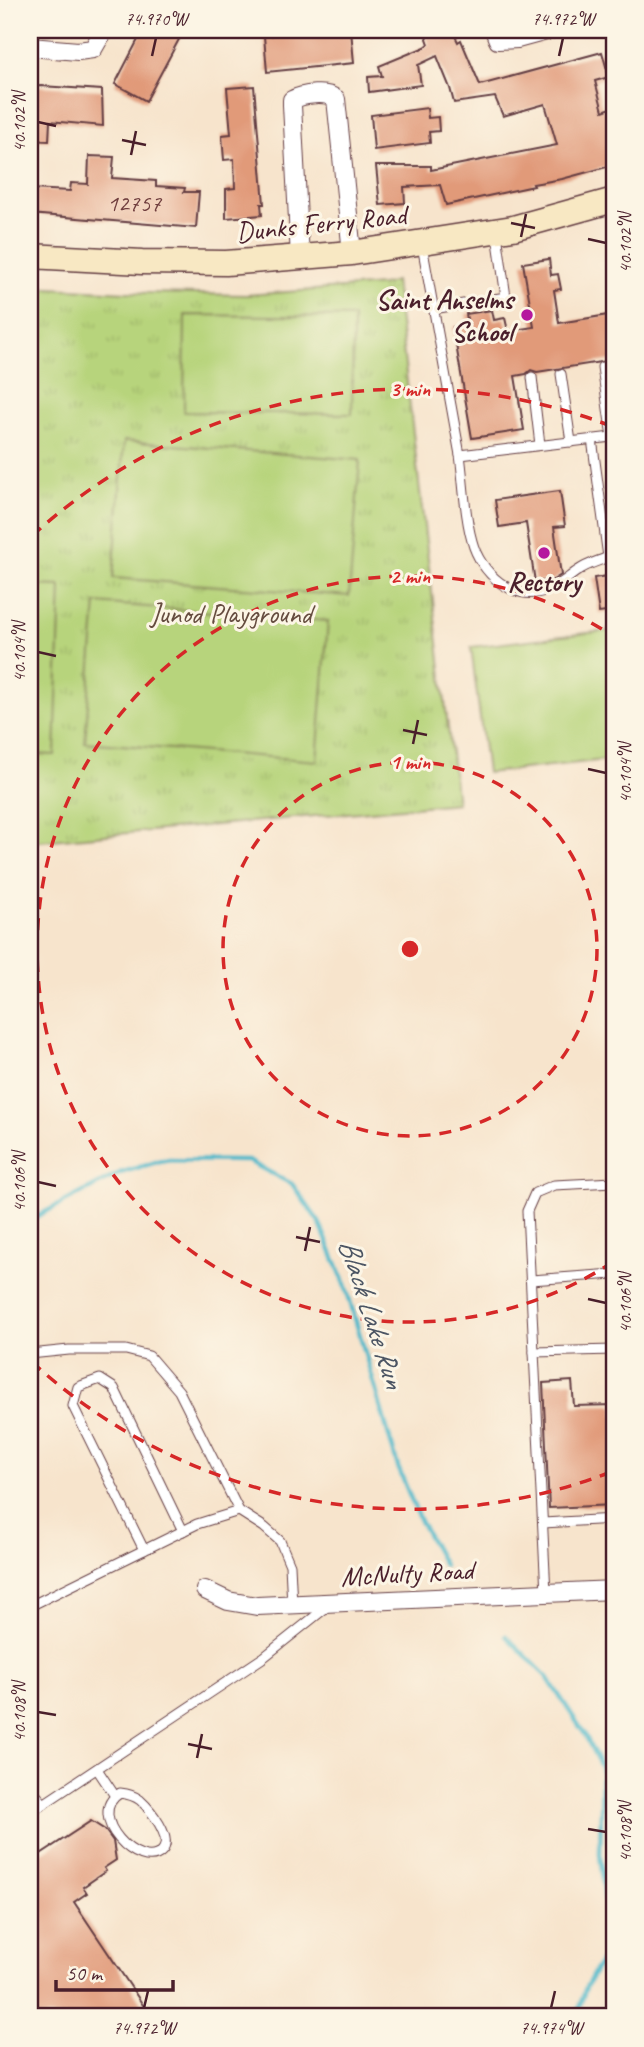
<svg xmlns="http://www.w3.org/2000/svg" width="644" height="2047" viewBox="0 0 644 2047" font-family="Caveat,sans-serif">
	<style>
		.park { fill: url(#park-tufts); stroke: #807a53; stroke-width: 2 }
		.garden { fill: #b7d47b; stroke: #807a53; stroke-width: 2 }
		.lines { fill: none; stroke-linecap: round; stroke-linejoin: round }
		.stream { stroke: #4fb9cb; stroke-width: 4.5 }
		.building { fill: #e19a79 }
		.lane-casing { stroke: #643d43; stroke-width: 11 }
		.street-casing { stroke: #643d43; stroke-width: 20 }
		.secondary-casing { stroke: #643d43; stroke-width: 27 }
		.lane { stroke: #fff; stroke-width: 9 }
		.street { stroke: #fff; stroke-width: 18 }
		.secondary { stroke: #f8e8c3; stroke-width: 24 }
		.ticks { fill: none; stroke: #4a1f2b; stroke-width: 2.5 }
		.ring { fill: none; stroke: #d62828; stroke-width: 3.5; stroke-dasharray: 12 9 }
		.poi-dot { fill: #b5179e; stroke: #fcf5e5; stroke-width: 2.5 }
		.labels { text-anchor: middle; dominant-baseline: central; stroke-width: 6; stroke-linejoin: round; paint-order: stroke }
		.number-label { font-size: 24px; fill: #703e3e }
		.street-label { font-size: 28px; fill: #4a1f2b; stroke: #fcf5e5 }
		.poi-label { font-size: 28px; font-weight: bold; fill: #4a1f2b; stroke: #fcf5e5; text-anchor: end }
		.park-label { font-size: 28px; fill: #654c3f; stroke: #fcf5e5 }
		.water-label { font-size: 30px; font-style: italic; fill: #4c5563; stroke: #fcf5e5 }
		.centre { fill: #d62828; stroke: #fcf5e5; stroke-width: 3.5 }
		.ring-label { font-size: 21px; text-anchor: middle; font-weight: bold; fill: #d62828; stroke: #fcf5e5; stroke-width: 6; stroke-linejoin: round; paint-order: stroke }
		.neatline { fill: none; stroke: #4a1f2b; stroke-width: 2.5 }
		.ticks-label { font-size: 18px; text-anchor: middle; fill: #4a1f2b }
	</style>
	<defs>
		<pattern id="park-tufts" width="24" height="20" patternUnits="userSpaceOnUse" patternTransform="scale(1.75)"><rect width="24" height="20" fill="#b7d47b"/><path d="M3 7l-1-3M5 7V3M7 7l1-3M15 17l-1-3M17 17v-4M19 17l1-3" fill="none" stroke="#9fb66a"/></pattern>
	</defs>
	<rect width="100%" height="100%" fill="#fcf5e5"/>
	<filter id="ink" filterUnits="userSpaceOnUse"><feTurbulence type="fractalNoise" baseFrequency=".0143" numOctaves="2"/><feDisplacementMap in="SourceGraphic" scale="14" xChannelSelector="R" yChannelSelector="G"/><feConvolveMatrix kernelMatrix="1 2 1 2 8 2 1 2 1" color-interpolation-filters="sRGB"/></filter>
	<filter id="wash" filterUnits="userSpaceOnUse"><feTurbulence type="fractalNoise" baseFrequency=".00686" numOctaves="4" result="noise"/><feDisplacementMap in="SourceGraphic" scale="28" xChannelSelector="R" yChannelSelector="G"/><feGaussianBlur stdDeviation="1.57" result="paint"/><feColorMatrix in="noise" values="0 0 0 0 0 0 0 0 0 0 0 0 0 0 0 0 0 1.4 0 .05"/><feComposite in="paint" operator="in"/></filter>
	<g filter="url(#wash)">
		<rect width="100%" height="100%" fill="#f7e4cc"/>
		<polygon class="park" points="395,281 457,803 30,842 30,287 147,293 246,295 383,285"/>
		<g class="garden">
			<polygon points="185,315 353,317 352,414 184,412"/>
			<polygon points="124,441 360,460 349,596 113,578"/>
			<polygon points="30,585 61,586 55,755 30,754"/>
			<polygon points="96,603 328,621 317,761 85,742"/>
			<polygon points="614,630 614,759 487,773 471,647"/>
		</g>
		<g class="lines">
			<g class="stream">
				<polyline points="30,1220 120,1173 163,1160 248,1161 292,1184 319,1222 345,1284 398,1467 420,1521 444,1565"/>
				<polyline points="506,1636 547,1677 584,1733 602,1769 600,1854 610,1944 586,1987 576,2017"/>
			</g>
		</g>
		<g id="blocks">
			<g class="building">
				<polygon points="143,30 184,30 146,101 115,84"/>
				<polygon points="307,30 351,30 354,63 267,72 264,36 307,32"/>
				<polygon points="432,30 452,30 458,42 461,40 480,85 602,52 609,77 595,81 603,111 614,107 614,165 562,179 533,184 534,186 446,205 440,185 404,187 405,203 380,205 376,166 431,166 431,170 557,145 545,104 503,116 495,97 454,103 450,88 437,56 418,65 421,85 369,92 368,77 382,76 379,66 425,47 429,44 425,33"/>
				<polygon points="41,86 102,90 103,126 50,121 49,141 30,140 30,87"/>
				<polygon points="254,86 264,204 261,204 262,215 226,218 226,189 235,188 234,159 224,160 222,135 231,134 227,88"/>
				<polygon points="427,108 428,118 438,117 439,131 429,132 430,143 374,150 371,115"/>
				<polygon points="89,156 114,157 112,178 156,181 156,186 185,188 184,192 199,192 196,228 30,214 30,189 70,191 71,183 88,184"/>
				<polygon points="549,259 551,275 558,274 561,289 554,290 559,323 614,314 614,360 537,372 531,370 526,374 515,376 524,430 472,438 453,327 468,324 466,314 492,310 494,320 505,318 508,331 534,327 523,263"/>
				<polygon points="560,491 565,526 554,527 561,575 553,580 535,582 526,523 499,527 495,500"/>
				<polygon points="614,575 614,611 599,613 594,578"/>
				<polygon points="572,1381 574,1406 614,1405 614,1505 549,1508 543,1383"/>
				<polygon points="91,1821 105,1830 113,1841 116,1860 104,1868 106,1871 83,1887 87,1893 74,1902 151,2017 30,2017 30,1861"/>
			</g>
		</g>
	</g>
	<g filter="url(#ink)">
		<use href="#blocks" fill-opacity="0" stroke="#643d43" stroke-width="2"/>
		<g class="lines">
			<defs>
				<g id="lane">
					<polyline points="422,245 460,455 612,437 614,438"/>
					<polyline points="433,309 506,297 497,234"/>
					<polyline points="602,367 612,437"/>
					<polyline points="561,374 571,442"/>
					<polyline points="532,377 540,445"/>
					<polyline points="592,439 608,557 614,556"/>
					<path d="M460,455C464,483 464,514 472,541C480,572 513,604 547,590C560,586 568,577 579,570C587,564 599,561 608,557"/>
					<polyline points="531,1280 614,1274"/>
					<polyline points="534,1352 614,1350"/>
					<polyline points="30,1354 69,1350 126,1350 149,1356 179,1391 239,1511 264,1527 280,1541 290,1565 292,1605"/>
					<polyline points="543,1523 614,1519"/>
					<polyline points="144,1550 73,1406 78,1387 100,1379 114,1388 183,1531"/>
					<polyline points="546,1593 527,1211 535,1193 554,1185 614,1182"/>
					<polyline points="30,1606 197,1524 239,1511"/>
					<polyline points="97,1769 115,1796"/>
					<polyline points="30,1788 44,1804"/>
					<path d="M120,1793C127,1794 134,1795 140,1800C150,1809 174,1838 162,1851C141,1874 83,1815 120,1793Z"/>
					<polyline points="30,1813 264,1657 328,1606"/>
				</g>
				<g id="street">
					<polyline points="494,30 498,40 517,39 550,30"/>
					<polyline points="30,47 78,51 93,49 104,30"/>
					<path d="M300,258L292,105V100C303,94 327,91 336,99L352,253"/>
					<polyline points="205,1590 228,1601 257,1606 614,1590"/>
				</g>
				<polyline id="secondary" points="30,256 142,262 226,263 352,253 513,228 614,200"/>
			</defs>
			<use href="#lane" class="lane-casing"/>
			<use href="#street" class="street-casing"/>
			<use href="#secondary" class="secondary-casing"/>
			<use href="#lane" class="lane"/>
			<use href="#street" class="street"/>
			<use href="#secondary" class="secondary"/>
		</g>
	</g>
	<path class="ticks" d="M152,56L156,38M559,56L563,38M38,122L56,126M122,140L146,145M131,155L136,131M511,223L535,228M521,237L526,214M588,239L606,243M38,652L56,656M403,730L427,735M413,744L418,720M588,769L606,773M38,1182L56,1186M296,1237L320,1242M305,1251L310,1227M588,1299L606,1303M38,1712L56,1715M188,1744L212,1749M197,1758L202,1734M588,1829L606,1832M144,2008L148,1991M551,2008L555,1991"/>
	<g class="ring">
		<circle cx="410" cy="949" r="187"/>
		<path d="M613 1262A373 373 0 1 1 613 636"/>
		<path d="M611 1472A560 560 0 0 1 32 1362M32 536A560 560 0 0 1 611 426"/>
	</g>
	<g class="poi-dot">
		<circle cx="527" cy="315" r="7"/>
		<circle cx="544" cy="553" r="7"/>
	</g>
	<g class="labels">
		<g class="number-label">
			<text x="134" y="203">12757</text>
		</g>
		<g class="street-label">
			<text transform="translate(321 223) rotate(-6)">Dunks Ferry Road</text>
			<text transform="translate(407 1573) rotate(-3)">McNulty Road</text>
		</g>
		<g class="poi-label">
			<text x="513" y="299">Saint Anselms<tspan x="513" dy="32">School</tspan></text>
			<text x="544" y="581" text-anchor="middle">Rectory</text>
		</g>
		<g class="park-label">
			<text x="231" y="613">Junod Playground</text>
		</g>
		<g class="water-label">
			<text transform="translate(372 1313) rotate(72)">Black Lake Run</text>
		</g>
	</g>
	<circle cx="410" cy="949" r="10" class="centre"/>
	<g class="ring-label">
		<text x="410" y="396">3 min</text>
		<text x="410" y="583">2 min</text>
		<text x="410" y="769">1 min</text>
	</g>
	<rect width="644" height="2047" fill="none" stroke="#fcf5e5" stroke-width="77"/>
	<path d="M56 1980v10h117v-10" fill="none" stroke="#4a1f2b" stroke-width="3.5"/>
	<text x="66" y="1980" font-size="21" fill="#4a1f2b" stroke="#fcf5e5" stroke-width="5" paint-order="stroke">50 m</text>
	<rect x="38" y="38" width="568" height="1970" class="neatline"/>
	<g class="ticks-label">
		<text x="156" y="25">74.970°W</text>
		<text x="563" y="25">74.972°W</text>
		<text transform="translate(19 122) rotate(-90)" y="6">40.102°N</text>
		<text transform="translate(625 243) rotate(-90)" y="6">40.102°N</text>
		<text transform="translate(19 652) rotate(-90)" y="6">40.104°N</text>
		<text transform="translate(625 773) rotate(-90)" y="6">40.104°N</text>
		<text transform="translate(19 1182) rotate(-90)" y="6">40.106°N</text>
		<text transform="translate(625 1303) rotate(-90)" y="6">40.106°N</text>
		<text transform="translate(19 1712) rotate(-90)" y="6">40.108°N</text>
		<text transform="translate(625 1832) rotate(-90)" y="6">40.108°N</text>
		<text x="144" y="2034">74.972°W</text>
		<text x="551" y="2034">74.974°W</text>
	</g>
</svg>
